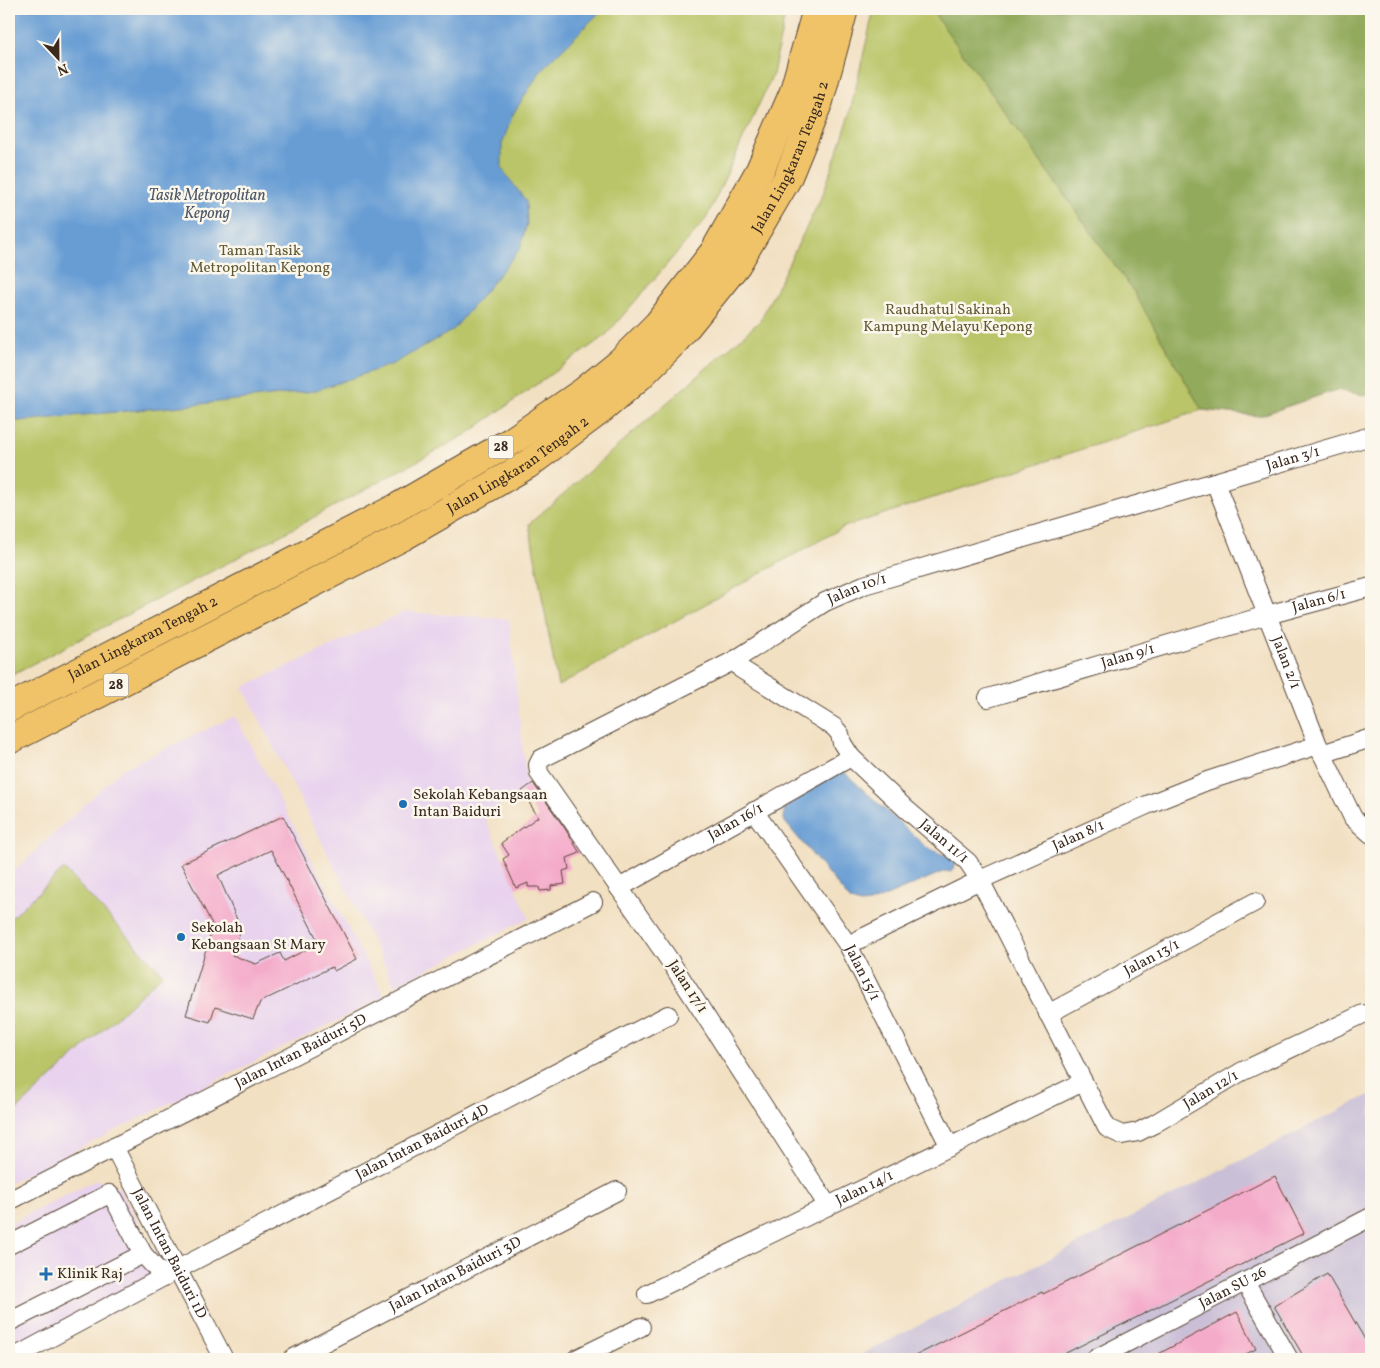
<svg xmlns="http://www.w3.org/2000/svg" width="1380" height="1368" viewBox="0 0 1380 1368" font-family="Vollkorn,serif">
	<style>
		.built { fill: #e8d2ee }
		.industrial { fill: #c9bfd7 }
		.green { fill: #b9c567; stroke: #7a7842 }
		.forest { fill: #92aa5c; stroke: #666a3d }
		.water { fill: #679dd4; stroke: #516479 }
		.building { fill: #f4abca; fill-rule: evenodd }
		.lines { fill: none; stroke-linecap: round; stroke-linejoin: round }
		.minor-casing { stroke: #564537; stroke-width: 20 }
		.trunk-casing { stroke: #564537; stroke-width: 30 }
		.minor { stroke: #fff; stroke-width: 18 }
		.trunk { stroke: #f0c369; stroke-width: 28 }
		.poi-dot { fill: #1f6fb2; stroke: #fbf7ec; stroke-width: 2 }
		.labels { text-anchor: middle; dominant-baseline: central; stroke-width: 5; stroke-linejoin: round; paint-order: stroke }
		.shield { fill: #fbf7ec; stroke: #75685c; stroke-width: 1 }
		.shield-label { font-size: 14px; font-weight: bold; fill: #3b2a1e }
		.street-label { font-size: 15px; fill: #3b2a1e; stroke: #fbf7ec }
		.park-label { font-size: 15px; fill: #615834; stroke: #fbf7ec }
		.poi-label { font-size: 15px; fill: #3b2a1e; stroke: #fbf7ec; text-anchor: start }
		.water-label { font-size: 16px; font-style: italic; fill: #4d5867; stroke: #fbf7ec }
	</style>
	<rect width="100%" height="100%" fill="#fbf7ec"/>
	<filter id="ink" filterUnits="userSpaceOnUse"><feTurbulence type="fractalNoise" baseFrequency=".02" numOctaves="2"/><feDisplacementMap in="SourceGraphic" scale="10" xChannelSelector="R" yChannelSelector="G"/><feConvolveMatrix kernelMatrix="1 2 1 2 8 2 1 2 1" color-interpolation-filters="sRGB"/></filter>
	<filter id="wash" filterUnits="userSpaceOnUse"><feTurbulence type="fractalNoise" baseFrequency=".0096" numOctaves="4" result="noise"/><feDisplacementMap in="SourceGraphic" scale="20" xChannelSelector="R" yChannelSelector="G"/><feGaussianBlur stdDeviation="1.12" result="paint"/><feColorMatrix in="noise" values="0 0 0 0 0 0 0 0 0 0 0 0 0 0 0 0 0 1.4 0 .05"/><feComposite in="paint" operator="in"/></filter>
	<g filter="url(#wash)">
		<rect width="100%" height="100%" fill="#f2e0c2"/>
		<g class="built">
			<polygon points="404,612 509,619 527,788 484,816 529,918 395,986 243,687"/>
			<polygon points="235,716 385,997 9,1183 9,876 122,769"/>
			<polygon points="96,1180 119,1188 171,1283 32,1354 29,1359 9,1359 9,1224"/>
		</g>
		<polygon class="industrial" points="1371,1094 1371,1359 853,1359"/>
		<g class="green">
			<polygon points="9,9 786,9 773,74 706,219 606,335 467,434 270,541 9,676"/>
			<polygon points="874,9 931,9 1134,292 1202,410 844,527 558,686 529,524 760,321 823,194 848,121"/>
			<polygon points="64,869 163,974 9,1117 9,920"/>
		</g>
		<polygon class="forest" points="931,9 1371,9 1371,396 1336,390 1259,416 1202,410 1134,292"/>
		<g class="water">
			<polygon points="9,9 603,9 542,69 513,114 502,144 502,169 526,201 527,223 520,249 453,330 393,364 314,391 192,405 9,422"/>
			<polygon points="844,770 847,775 926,847 957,861 951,872 945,871 870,903 860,904 851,901 785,822 783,815 786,807 833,774"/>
		</g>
		<g id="blocks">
			<g class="building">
				<polygon points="533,783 564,827 580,853 567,858 569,869 563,871 565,884 551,886 551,890 540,891 539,887 528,887 528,883 516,888 503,859 509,855 501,843 538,817 522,791"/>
				<path d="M283,816L357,959L334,971L332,967L260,1002L253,1019L215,1007L210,1022L186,1015L213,926L181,864ZM271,850L319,943L284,961L280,953L256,964L232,955L241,929L218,875Z"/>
				<polygon points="1275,1176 1304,1233 1054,1359 909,1359 1042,1292 1043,1294"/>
				<polygon points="1327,1274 1371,1350 1371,1359 1305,1359 1274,1306"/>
				<polygon points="1237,1312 1256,1349 1236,1359 1149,1359"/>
			</g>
		</g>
	</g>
	<g filter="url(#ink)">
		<use href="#blocks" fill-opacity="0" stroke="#564537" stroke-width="1"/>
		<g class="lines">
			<defs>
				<g id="minor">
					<path id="s1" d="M1215,482L1318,745L1353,818L1371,834"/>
					<path id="s2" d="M735,660L741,669L834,727L840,734L842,743L851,757L906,809L968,862L980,880L1107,1128L1122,1135L1138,1132L1154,1124L1241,1072L1363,1014"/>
					<path id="s3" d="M988,698L1267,615L1371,587"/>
					<polyline points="1322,754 1371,738"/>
					<path id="s4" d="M754,811L848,945L950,1147"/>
					<path id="s5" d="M619,888L851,757"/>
					<path id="s6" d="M848,945L980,880L1147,805L1207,781L1318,745"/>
					<path id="s7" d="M1048,1014L1255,902"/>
					<path id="s8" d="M114,1147L224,1359"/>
					<path id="s9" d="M9,1201L593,902"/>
					<path id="s10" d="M828,1206L668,958L539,773L538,765L541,759L735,660L825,602L864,585L1371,436"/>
					<polyline points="9,1245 109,1194 114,1199 143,1254 164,1277"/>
					<polyline points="1245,1282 1289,1359"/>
					<path id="s11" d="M647,1294L1083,1082"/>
					<polyline points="9,1322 143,1254"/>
					<path id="s12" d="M11,1359L178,1269L668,1015"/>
					<path id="s13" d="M292,1359L617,1191"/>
					<polyline points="576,1359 641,1327"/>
					<path id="s14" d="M1095,1359L1371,1217"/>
				</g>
				<g id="trunk">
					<path id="s15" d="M9,708L396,508L512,441L583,392L621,361L658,324L714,252L760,170L793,94L817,9"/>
					<path id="s16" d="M9,740L404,536L527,465L602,409L639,377L675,341L737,264L787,179L819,101L844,9"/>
				</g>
			</defs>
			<use href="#minor" class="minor-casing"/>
			<use href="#trunk" class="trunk-casing"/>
			<use href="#minor" class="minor"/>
			<use href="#trunk" class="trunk"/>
		</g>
	</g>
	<g class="poi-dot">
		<circle cx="403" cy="804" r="5"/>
		<circle cx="181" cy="937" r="5"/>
		<path d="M43.5 1266.5h5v5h5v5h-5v5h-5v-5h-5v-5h5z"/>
	</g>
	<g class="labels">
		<g class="shield">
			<rect x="488.5" y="435.5" width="25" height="23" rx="4"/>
			<rect x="103.5" y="673.5" width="25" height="23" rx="4"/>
		</g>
		<g class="shield-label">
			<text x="501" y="447">28</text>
			<text x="116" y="685">28</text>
		</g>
		<g class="street-label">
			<text stroke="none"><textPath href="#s16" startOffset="999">Jalan Lingkaran Tengah 2</textPath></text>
			<text stroke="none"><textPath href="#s10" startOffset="1350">Jalan 3/1</textPath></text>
			<text stroke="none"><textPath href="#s16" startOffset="579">Jalan Lingkaran Tengah 2</textPath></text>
			<text stroke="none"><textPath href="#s10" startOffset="895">Jalan 10/1</textPath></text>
			<text stroke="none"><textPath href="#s3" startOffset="345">Jalan 6/1</textPath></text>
			<text stroke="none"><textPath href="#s15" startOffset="151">Jalan Lingkaran Tengah 2</textPath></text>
			<text stroke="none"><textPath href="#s3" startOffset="146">Jalan 9/1</textPath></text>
			<text stroke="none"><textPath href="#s1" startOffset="194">Jalan 2/1</textPath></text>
			<text stroke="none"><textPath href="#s5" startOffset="134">Jalan 16/1</textPath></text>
			<text stroke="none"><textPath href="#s6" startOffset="255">Jalan 8/1</textPath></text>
			<text stroke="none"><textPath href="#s2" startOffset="281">Jalan 11/1</textPath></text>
			<text stroke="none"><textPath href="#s7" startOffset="118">Jalan 13/1</textPath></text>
			<text stroke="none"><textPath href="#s4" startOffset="195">Jalan 15/1</textPath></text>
			<text transform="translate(687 987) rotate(57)">Jalan 17/1</text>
			<text stroke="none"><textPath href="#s9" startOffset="328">Jalan Intan Baiduri 5D</textPath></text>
			<text stroke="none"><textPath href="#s2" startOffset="730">Jalan 12/1</textPath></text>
			<text stroke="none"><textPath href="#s12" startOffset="465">Jalan Intan Baiduri 4D</textPath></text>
			<text stroke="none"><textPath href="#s11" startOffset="242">Jalan 14/1</textPath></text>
			<text stroke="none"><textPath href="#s8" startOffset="120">Jalan Intan Baiduri 1D</textPath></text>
			<text stroke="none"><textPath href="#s13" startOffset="184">Jalan Intan Baiduri 3D</textPath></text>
			<text stroke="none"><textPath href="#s14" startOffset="155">Jalan SU 26</textPath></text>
		</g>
		<g class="park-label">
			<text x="260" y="251">Taman Tasik<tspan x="260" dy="17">Metropolitan Kepong</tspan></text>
			<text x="948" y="310">Raudhatul Sakinah<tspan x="948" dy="17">Kampung Melayu Kepong</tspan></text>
		</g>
		<g class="poi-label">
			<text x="413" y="795">Sekolah Kebangsaan<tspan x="413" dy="17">Intan Baiduri</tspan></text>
			<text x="191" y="928">Sekolah<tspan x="191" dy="17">Kebangsaan St Mary</tspan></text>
			<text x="57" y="1274">Klinik Raj</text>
		</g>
		<g class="water-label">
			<text x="207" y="196">Tasik Metropolitan<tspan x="207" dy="18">Kepong</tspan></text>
		</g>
	</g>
	<rect width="1380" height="1368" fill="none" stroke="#fbf7ec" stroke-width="30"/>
	<g transform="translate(58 58) rotate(158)" stroke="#fbf7ec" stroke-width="4" paint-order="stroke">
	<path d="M0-4L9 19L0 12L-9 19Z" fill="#3b2a1e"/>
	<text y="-8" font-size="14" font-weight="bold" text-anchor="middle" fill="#3b2a1e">N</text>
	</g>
</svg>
